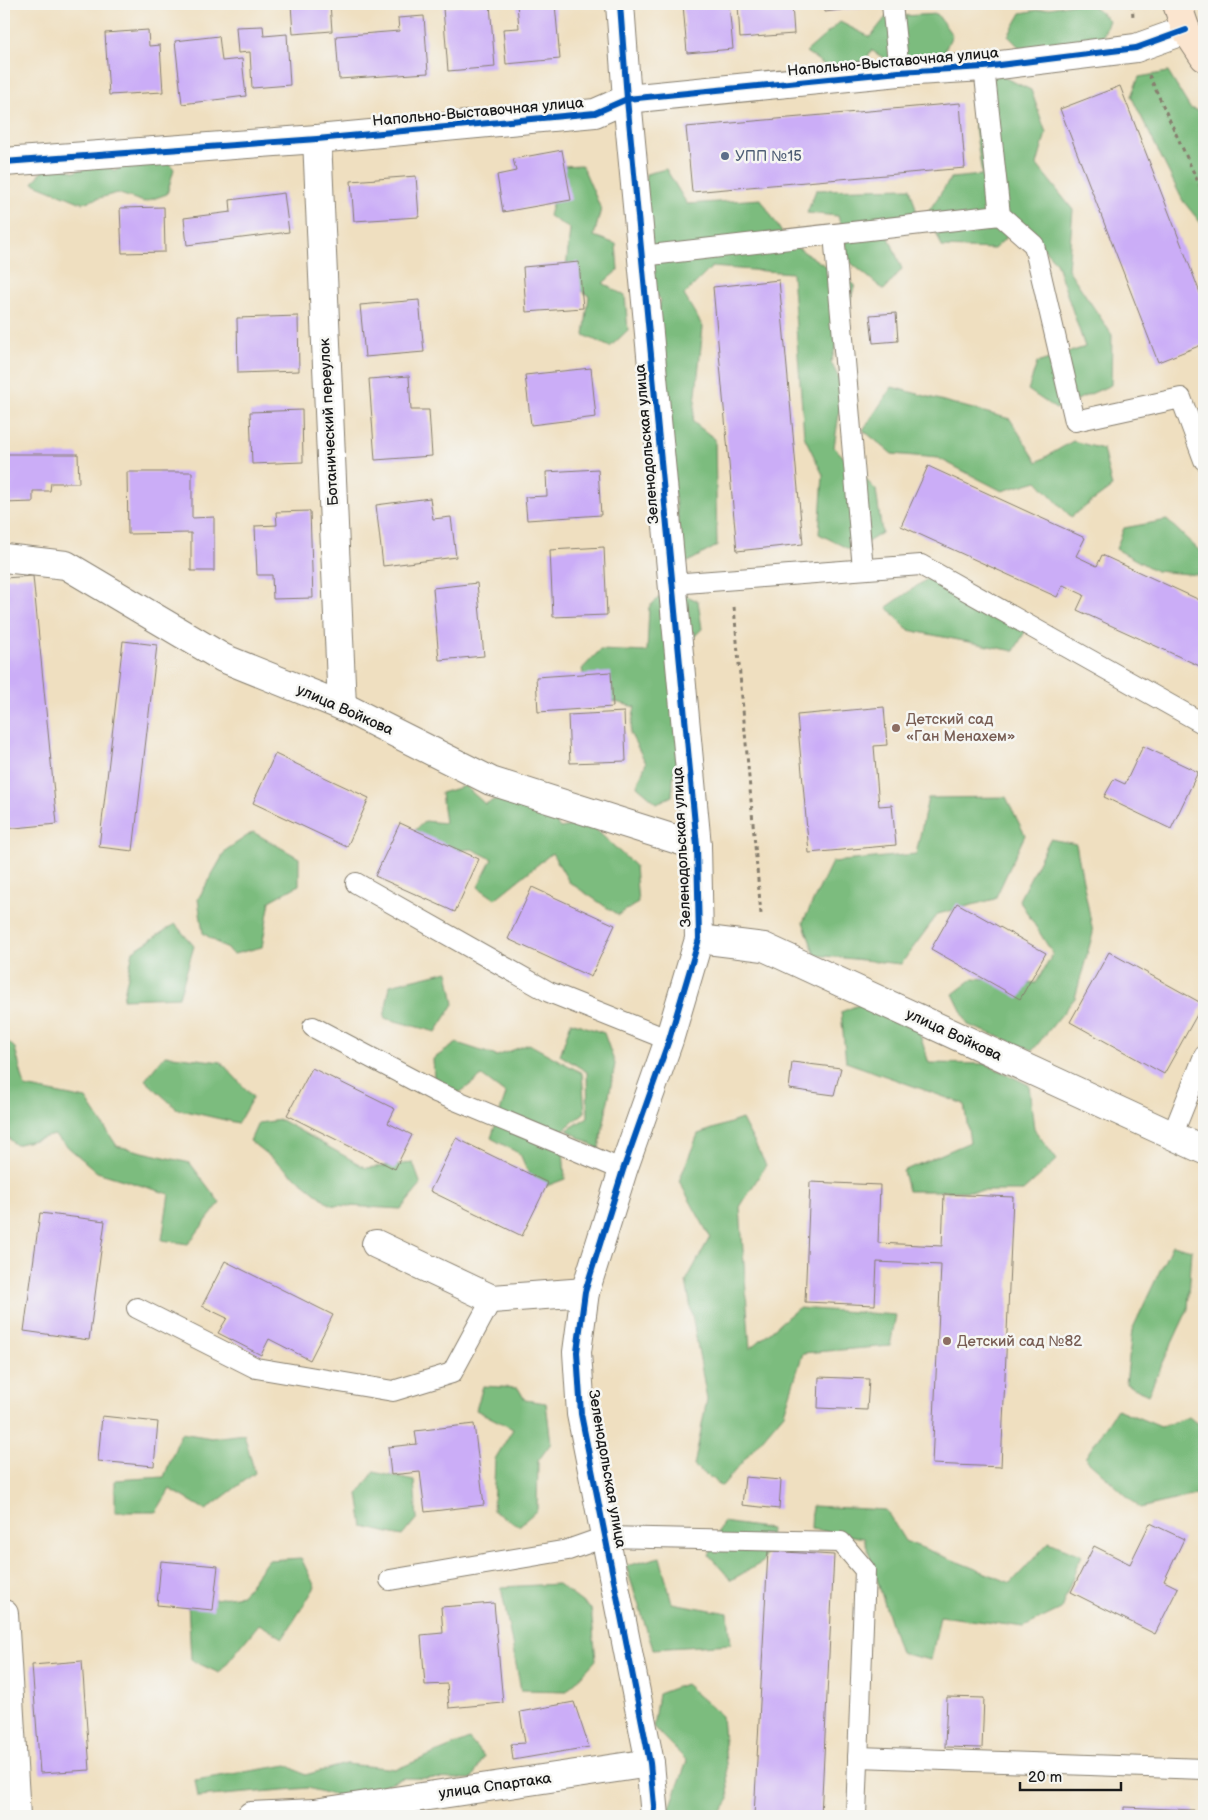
<svg xmlns="http://www.w3.org/2000/svg" width="1208" height="1820" viewBox="0 0 1208 1820" font-family="'Balsamiq Sans',sans-serif">
	<style>
		.forest { fill: #7cbc7e; stroke: #4c6c4d }
		.building { fill: #cbadf7 }
		.lines { fill: none; stroke-linecap: round; stroke-linejoin: round }
		.lane-casing { stroke: #867e6e; stroke-width: 22 }
		.street-casing { stroke: #867e6e; stroke-width: 30 }
		.secondary-casing { stroke: #867e6e; stroke-width: 30 }
		.path { stroke: #867e6e; stroke-width: 3; stroke-dasharray: 4 4; stroke-linecap: butt }
		.lane { stroke: #fff; stroke-width: 20 }
		.street { stroke: #fff; stroke-width: 28 }
		.secondary { stroke: #fbe5cf; stroke-width: 28 }
		.cycleway-casing { stroke: #f6f6f2; stroke-width: 9 }
		.cycleway { stroke: #0057b8; stroke-width: 6 }
		.service-dot { fill: #5c6f8a; stroke: #f6f6f2; stroke-width: 2 }
		.education-dot { fill: #8d6e63; stroke: #f6f6f2; stroke-width: 2 }
		.labels { text-anchor: middle; dominant-baseline: central; stroke-width: 5; stroke-linejoin: round; paint-order: stroke }
		.street-label { font-size: 15px; fill: #1c1c1c; stroke: #f6f6f2 }
		.service-label { font-size: 15px; fill: #4e5e75; stroke: #f6f6f2; text-anchor: start }
		.education-label { font-size: 15px; fill: #785e54; stroke: #f6f6f2; text-anchor: start }
	</style>
	<rect width="100%" height="100%" fill="#f6f6f2"/>
	<filter id="ink" filterUnits="userSpaceOnUse"><feTurbulence type="fractalNoise" baseFrequency=".02" numOctaves="2"/><feDisplacementMap in="SourceGraphic" scale="10" xChannelSelector="R" yChannelSelector="G"/><feConvolveMatrix kernelMatrix="1 2 1 2 8 2 1 2 1" color-interpolation-filters="sRGB"/></filter>
	<filter id="wash" filterUnits="userSpaceOnUse"><feTurbulence type="fractalNoise" baseFrequency=".0096" numOctaves="4" result="noise"/><feDisplacementMap in="SourceGraphic" scale="20" xChannelSelector="R" yChannelSelector="G"/><feGaussianBlur stdDeviation="1.12" result="paint"/><feColorMatrix in="noise" values="0 0 0 0 0 0 0 0 0 0 0 0 0 0 0 0 0 1.4 0 .05"/><feComposite in="paint" operator="in"/></filter>
	<g filter="url(#wash)">
		<rect width="100%" height="100%" fill="#efdfc0"/>
		<g class="forest">
			<polygon points="1073,4 1090,4 1109,20 1099,47 1026,54 1008,36 1021,13"/>
			<polygon points="937,14 952,35 941,59 893,64 871,50 861,72 835,72 806,52 840,22 870,37 886,17"/>
			<polygon points="1168,72 1190,108 1204,113 1204,227 1183,201 1131,96 1139,77"/>
			<polygon points="997,74 1031,90 1046,133 1037,165 1073,210 1068,269 1112,335 1111,385 1056,409 1028,390 1037,363 1085,347 1056,262 1021,224 994,249 942,247 928,212 951,178 982,175 971,100"/>
			<polygon points="160,152 174,169 167,194 144,202 117,193 82,203 33,183 49,162 75,172 94,161 116,171 125,156"/>
			<polygon points="582,165 601,209 594,236 616,244 618,270 603,283 625,296 628,330 610,347 584,335 589,296 565,280 570,229 549,216 562,166"/>
			<polygon points="666,169 687,204 761,199 787,241 855,285 831,362 843,387 834,447 876,490 882,533 853,551 819,534 823,475 804,436 792,273 712,267 684,295 703,327 693,422 715,439 717,546 684,564 652,330 661,300 637,274 646,174"/>
			<polygon points="910,188 917,213 883,223 902,269 884,290 850,262 838,216 807,213 816,190"/>
			<polygon points="892,387 1010,419 1037,462 1073,441 1103,449 1112,487 1071,517 1037,481 1002,491 938,458 892,454 863,430"/>
			<polygon points="1167,520 1204,555 1204,579 1199,575 1156,571 1116,549 1124,528"/>
			<polygon points="927,579 1026,630 1014,651 908,630 887,607"/>
			<polygon points="669,588 698,601 702,629 676,654 697,746 674,766 672,796 657,803 637,786 646,763 630,733 635,707 588,695 582,669 600,650 647,652 649,607"/>
			<polygon points="465,786 485,804 507,794 547,809 560,828 589,823 635,866 638,903 618,915 569,882 552,853 495,899 478,887 492,859 472,849 427,853 411,834 425,821 445,823 441,793"/>
			<polygon points="1006,797 1025,835 995,899 938,914 901,964 815,955 803,922 832,862 916,854 928,798"/>
			<polygon points="253,832 299,858 299,885 270,901 262,947 234,954 203,933 198,899 226,850"/>
			<polygon points="1050,839 1076,844 1093,933 1075,998 1033,1050 968,1025 953,994 974,978 1036,983 1053,954 1019,900"/>
			<polygon points="175,924 194,946 179,997 123,999 133,951"/>
			<polygon points="448,971 454,1004 436,1032 384,1018 390,985"/>
			<polygon points="873,999 915,1020 929,1063 986,1064 1029,1085 1034,1129 1057,1160 1023,1191 908,1191 903,1171 970,1142 964,1104 846,1062 841,1012"/>
			<polygon points="571,1022 604,1033 615,1064 599,1149 567,1130 588,1117 587,1072 560,1055"/>
			<polygon points="4,1038 15,1048 25,1087 86,1099 117,1146 190,1163 220,1203 188,1244 162,1240 169,1194 97,1172 54,1135 15,1145 4,1133"/>
			<polygon points="457,1043 497,1056 529,1044 582,1073 585,1112 562,1131 565,1179 536,1190 520,1154 491,1138 506,1094 482,1076 459,1093 434,1080 433,1059"/>
			<polygon points="165,1055 221,1062 253,1097 238,1123 177,1109 145,1080"/>
			<polygon points="742,1119 766,1165 740,1207 750,1349 798,1308 896,1315 890,1346 803,1353 784,1413 722,1486 694,1466 707,1399 686,1281 710,1237 679,1181 698,1134"/>
			<polygon points="281,1120 366,1168 413,1163 421,1185 401,1209 331,1205 250,1141 258,1123"/>
			<polygon points="1172,1245 1192,1250 1188,1309 1148,1395 1126,1384 1132,1330"/>
			<polygon points="483,1386 518,1388 525,1400 546,1403 551,1443 538,1461 537,1510 519,1526 493,1511 495,1459 513,1429 476,1410"/>
			<polygon points="1117,1409 1161,1427 1189,1417 1204,1429 1204,1493 1140,1508 1085,1458"/>
			<polygon points="181,1433 212,1438 244,1434 255,1473 206,1510 170,1489 156,1512 115,1512 115,1480 164,1477"/>
			<polygon points="374,1472 414,1481 417,1518 402,1536 363,1527 358,1494"/>
			<polygon points="812,1506 886,1510 905,1541 1011,1583 1049,1542 1081,1555 1061,1609 1024,1627 940,1616 931,1660 900,1653 864,1538 811,1529"/>
			<polygon points="723,1522 771,1529 763,1562 731,1580 709,1555"/>
			<polygon points="660,1557 672,1603 728,1613 731,1644 653,1649 626,1566"/>
			<polygon points="301,1558 315,1587 283,1638 259,1624 219,1673 191,1660 188,1603 242,1595 268,1560"/>
			<polygon points="558,1584 591,1609 596,1660 567,1691 521,1690 501,1587"/>
			<polygon points="685,1684 722,1716 729,1799 718,1816 667,1816 687,1761 653,1727 658,1694"/>
			<polygon points="469,1739 484,1757 472,1779 403,1778 348,1799 308,1788 198,1797 195,1780 287,1765 305,1775 346,1764 397,1769"/>
		</g>
		<g id="blocks">
			<g class="building">
				<polygon points="291,4 330,4 332,31 293,34"/>
				<polygon points="490,4 495,67 448,71 443,8"/>
				<polygon points="517,4 555,4 560,59 506,64 503,29 519,28"/>
				<polygon points="683,4 729,4 733,49 687,53"/>
				<polygon points="738,4 792,4 794,34 740,38"/>
				<polygon points="824,4 864,4 865,7 825,12"/>
				<polygon points="424,16 428,73 339,79 336,36 399,31 398,18"/>
				<polygon points="263,26 264,36 287,34 290,85 252,88 250,52 238,53 236,27"/>
				<polygon points="148,30 149,46 160,45 163,92 109,95 105,33"/>
				<polygon points="219,36 222,61 242,59 246,96 182,104 175,41"/>
				<polygon points="1120,86 1204,303 1204,344 1158,362 1060,109"/>
				<polygon points="960,103 965,168 692,192 686,127"/>
				<polygon points="562,150 571,200 503,212 497,175 516,171 513,159"/>
				<polygon points="416,176 419,217 354,221 351,181"/>
				<polygon points="284,193 289,232 187,245 184,218 231,212 230,200"/>
				<polygon points="164,207 165,252 122,253 120,208"/>
				<polygon points="579,262 583,308 526,312 523,267"/>
				<polygon points="779,280 803,544 737,551 713,287"/>
				<polygon points="419,300 424,352 365,357 360,305"/>
				<polygon points="896,313 898,341 873,343 870,315"/>
				<polygon points="298,316 299,371 238,373 237,318"/>
				<polygon points="591,368 596,417 531,425 525,375"/>
				<polygon points="409,376 411,410 429,410 432,456 375,460 369,379"/>
				<polygon points="302,410 303,462 252,464 250,412"/>
				<polygon points="4,454 78,454 79,483 51,483 50,491 33,491 33,502 4,503"/>
				<polygon points="928,466 1085,538 1076,556 1097,566 1102,555 1204,602 1204,668 1077,610 1084,595 1063,585 1057,597 901,526"/>
				<polygon points="598,469 601,515 527,520 525,497 547,496 546,472"/>
				<polygon points="127,472 192,472 192,518 214,517 214,571 191,571 191,533 128,534"/>
				<polygon points="430,498 433,519 451,517 456,557 383,566 376,505"/>
				<polygon points="310,511 313,598 273,599 272,575 257,575 255,526 277,525 276,512"/>
				<polygon points="604,547 607,615 553,617 550,550"/>
				<polygon points="33,576 57,824 4,829 4,578"/>
				<polygon points="477,583 484,656 439,660 433,588"/>
				<polygon points="123,641 157,645 133,851 99,847"/>
				<polygon points="611,672 613,707 538,712 536,677"/>
				<polygon points="884,707 887,745 874,746 879,806 892,805 896,845 809,853 797,715"/>
				<polygon points="624,712 626,761 570,763 568,715"/>
				<polygon points="1143,746 1198,772 1171,829 1104,797 1114,779 1125,784"/>
				<polygon points="275,754 369,798 347,847 253,803"/>
				<polygon points="400,823 479,859 455,912 375,876"/>
				<polygon points="532,887 615,925 591,977 508,939"/>
				<polygon points="957,903 1046,953 1020,999 931,949"/>
				<polygon points="1109,952 1203,1004 1164,1074 1070,1022"/>
				<polygon points="792,1062 841,1068 834,1095 789,1089"/>
				<polygon points="312,1068 395,1109 388,1123 412,1135 395,1169 287,1115"/>
				<polygon points="456,1138 548,1183 522,1236 430,1191"/>
				<polygon points="810,1182 880,1185 878,1243 942,1246 944,1194 1013,1197 1001,1467 932,1464 941,1265 877,1262 875,1305 805,1302"/>
				<polygon points="40,1213 105,1221 89,1340 24,1331"/>
				<polygon points="225,1261 333,1315 310,1360 269,1339 261,1355 218,1333 227,1318 202,1306"/>
				<polygon points="819,1377 869,1379 867,1410 818,1408"/>
				<polygon points="102,1416 158,1422 154,1466 98,1461"/>
				<polygon points="474,1424 484,1505 425,1512 420,1472 391,1475 388,1447 417,1444 415,1431"/>
				<polygon points="745,1477 781,1480 779,1509 742,1505"/>
				<polygon points="1150,1523 1184,1539 1164,1581 1178,1588 1155,1634 1071,1592 1094,1546 1130,1564"/>
				<polygon points="768,1551 834,1555 821,1816 754,1816"/>
				<polygon points="161,1561 218,1566 213,1610 157,1605"/>
				<polygon points="494,1603 503,1703 449,1708 447,1684 425,1685 421,1635 443,1633 441,1607"/>
				<polygon points="82,1661 90,1770 40,1773 32,1665"/>
				<polygon points="947,1697 984,1698 982,1748 945,1747"/>
				<polygon points="574,1702 589,1747 513,1760 511,1744 525,1743 520,1712"/>
				<polygon points="1124,1807 1194,1810 1194,1816 1124,1816"/>
			</g>
		</g>
	</g>
	<g filter="url(#ink)">
		<use href="#blocks" fill-opacity="0" stroke="#867e6e" stroke-width="1"/>
		<g class="lines">
			<defs>
				<g id="lane">
					<polyline points="892,4 899,72"/>
					<polyline points="984,67 1000,215 1034,245 1075,421 1181,398 1204,460"/>
					<polyline points="834,234 863,569"/>
					<polyline points="642,256 1000,215"/>
					<polyline points="672,584 921,565 1204,724"/>
					<polyline points="356,883 549,992 669,1040"/>
					<polyline points="313,1027 436,1092 623,1170"/>
					<polyline points="1172,1136 1204,1056"/>
					<polyline points="137,1308 256,1368 393,1391 452,1373 492,1299"/>
					<polyline points="390,1580 568,1550 605,1537 841,1542 865,1570 856,1816"/>
					<polyline points="858,1757 1204,1769"/>
				</g>
				<g id="street">
					<polyline points="620,4 627,99 697,846 699,939 669,1040 623,1170 585,1292 577,1352 581,1414 650,1763 655,1816"/>
					<polyline points="317,139 342,706"/>
					<polyline points="4,162 317,139 595,113 627,99 899,72 984,67 1136,48 1186,30"/>
					<polyline points="4,558 66,565 223,658 342,706 491,781 697,846"/>
					<polyline points="699,939 764,947 1204,1150"/>
					<polyline points="376,1244 492,1299 585,1292"/>
					<polyline points="4,1614 16,1816"/>
					<polyline points="251,1816 314,1813 650,1763"/>
				</g>
				<polyline id="secondary" points="1177,4 1186,30 1204,57"/>
			</defs>
			<use href="#lane" class="lane-casing"/>
			<use href="#street" class="street-casing"/>
			<use href="#secondary" class="secondary-casing"/>
			<g class="path">
				<polyline points="1132,4 1133,17"/>
				<polyline points="1149,75 1204,195"/>
				<polyline points="734,607 761,914"/>
			</g>
			<use href="#lane" class="lane"/>
			<use href="#street" class="street"/>
			<use href="#secondary" class="secondary"/>
			<defs>
				<g id="cycleway">
					<polyline points="620,4 627,99 697,846 699,939 669,1040 623,1170 585,1292 577,1352 581,1414 650,1763 655,1816"/>
					<polyline points="4,162 317,139 595,113 627,99 899,72 984,67 1136,48 1186,30"/>
				</g>
			</defs>
			<use href="#cycleway" class="cycleway-casing"/>
			<use href="#cycleway" class="cycleway"/>
		</g>
	</g>
	<circle class="service-dot" cx="725" cy="156" r="5"/>
	<g class="education-dot">
		<circle cx="896" cy="728" r="5"/>
		<circle cx="947" cy="1341" r="5"/>
	</g>
	<g class="labels">
		<g class="street-label">
			<text transform="translate(893 62) rotate(-5)">Напольно-Выставочная улица</text>
			<text transform="translate(478 112) rotate(-5)">Напольно-Выставочная улица</text>
			<text transform="translate(329 422) rotate(-93)">Ботанический переулок</text>
			<text transform="translate(647 444) rotate(-95)">Зеленодольская улица</text>
			<text transform="translate(345 710) rotate(24)">улица Войкова</text>
			<text transform="translate(682 847) rotate(-93)">Зеленодольская улица</text>
			<text transform="translate(954 1035) rotate(25)">улица Войкова</text>
			<text transform="translate(607 1469) rotate(80)">Зеленодольская улица</text>
			<text transform="translate(495 1786) rotate(-8)">улица Спартака</text>
		</g>
		<g class="service-label">
			<text x="735" y="156">УПП №15</text>
		</g>
		<g class="education-label">
			<text x="906" y="719">Детский сад<tspan x="906" dy="17">«Ган Менахем»</tspan></text>
			<text x="957" y="1341">Детский сад №82</text>
		</g>
	</g>
	<rect width="1208" height="1820" fill="none" stroke="#f6f6f2" stroke-width="20"/>
	<path d="M1020 1782v8h101v-8" fill="none" stroke="#1c1c1c" stroke-width="2.5"/>
	<text x="1028" y="1782" font-size="15" fill="#1c1c1c" stroke="#f6f6f2" stroke-width="4" paint-order="stroke">20 m</text>
</svg>
